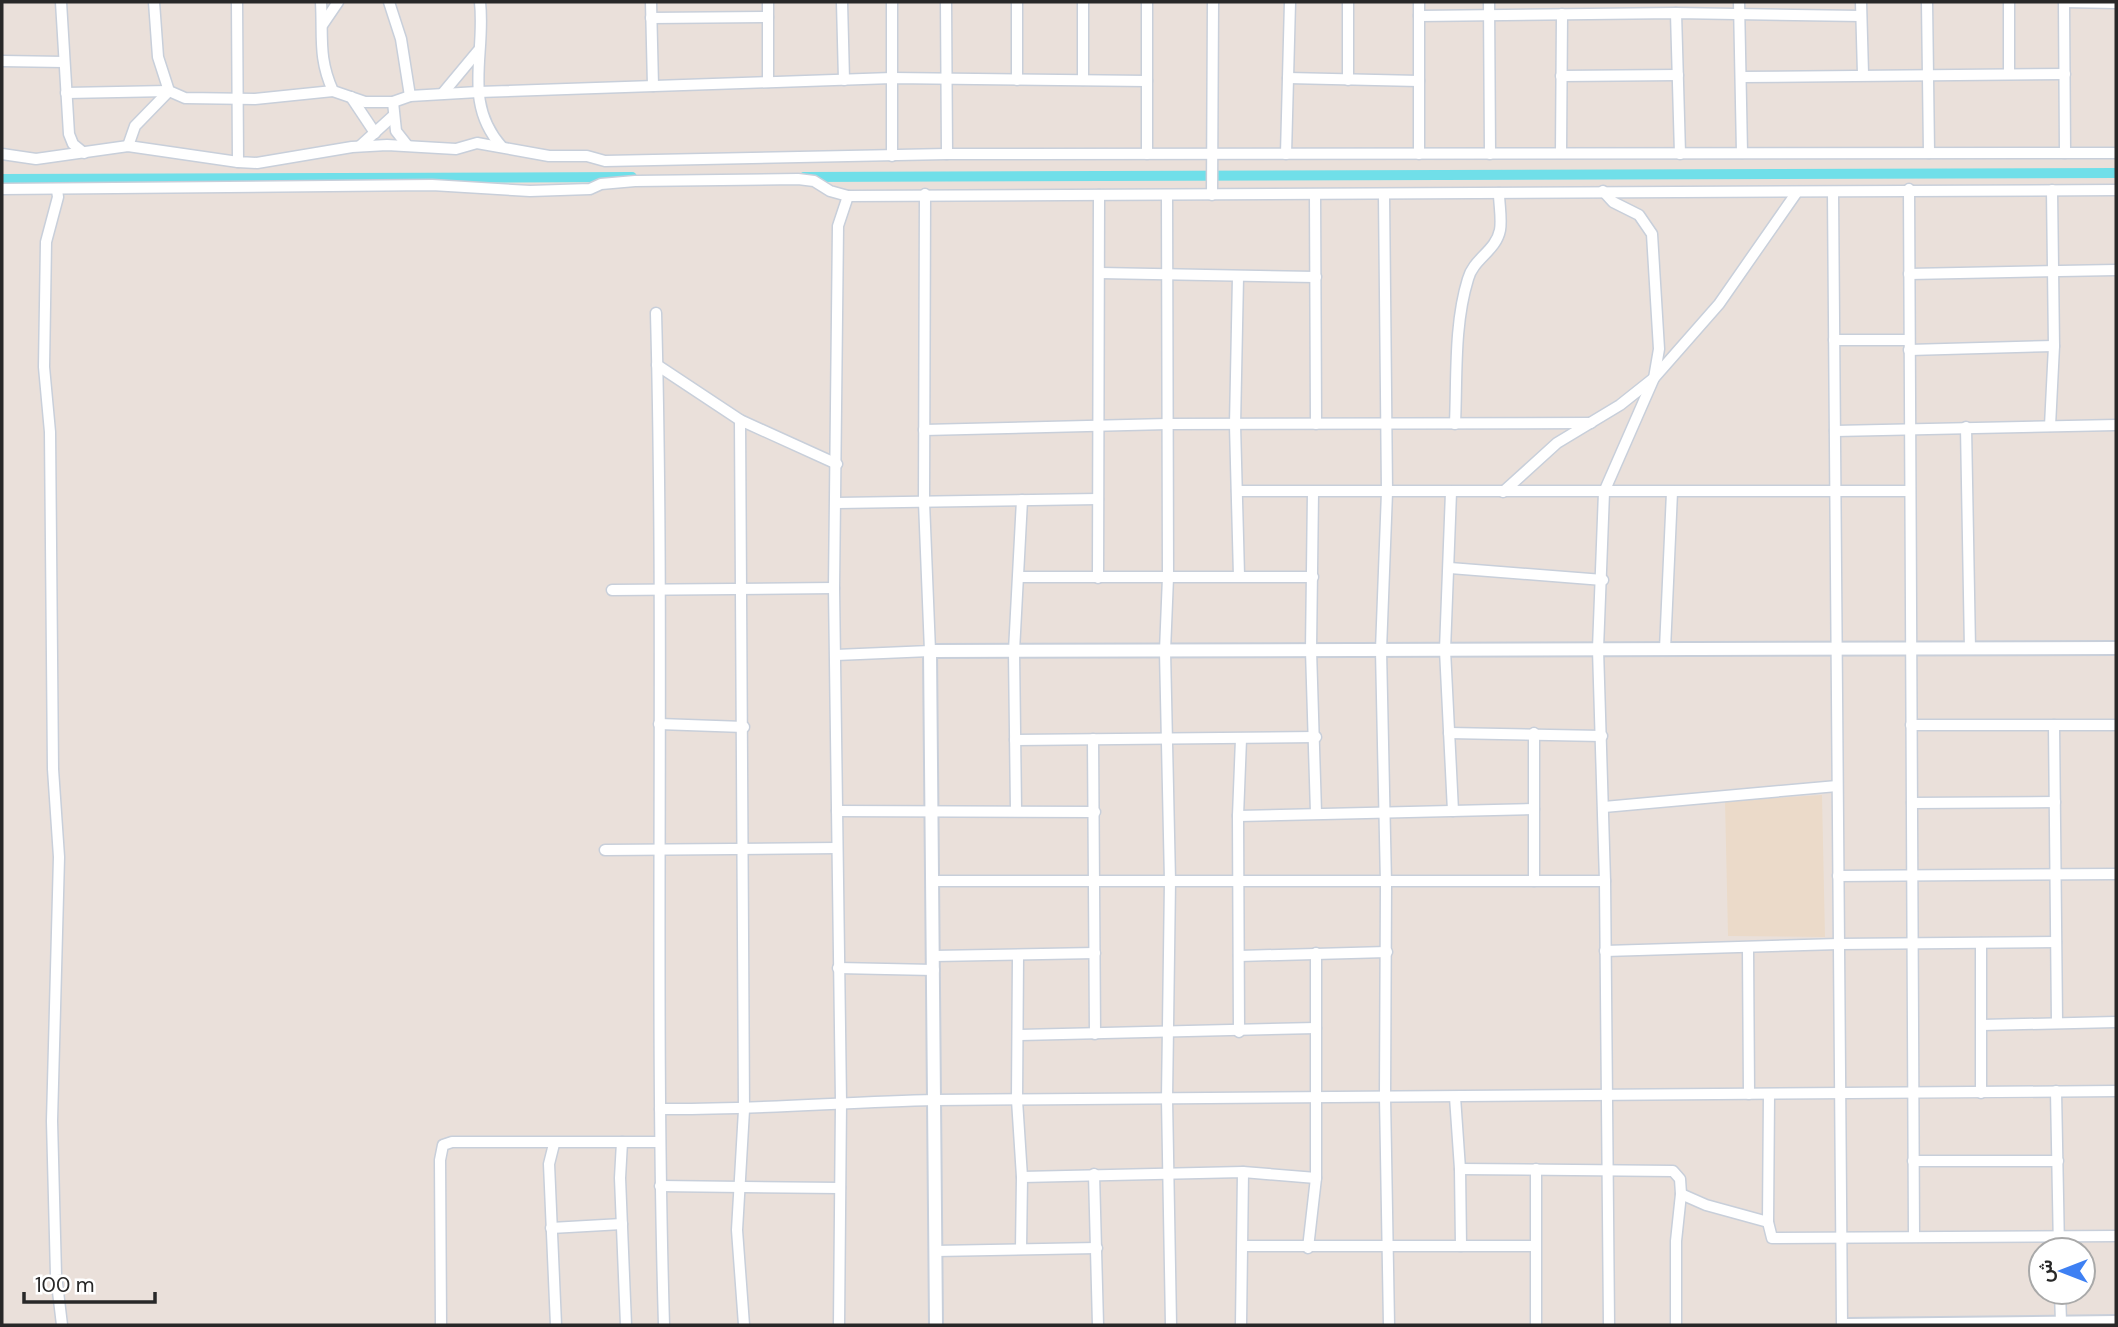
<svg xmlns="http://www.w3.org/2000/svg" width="2118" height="1327" viewBox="0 0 2118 1327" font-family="'DM Sans',Vazirmatn,sans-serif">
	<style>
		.education { fill: #ebdac9 }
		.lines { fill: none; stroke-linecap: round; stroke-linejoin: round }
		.canal { stroke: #70dfe9; stroke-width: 10 }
		.minor-casing { stroke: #c8cfda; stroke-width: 13 }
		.tertiary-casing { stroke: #c8cfda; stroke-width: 16 }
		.minor { stroke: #fff; stroke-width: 10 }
		.tertiary { stroke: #fff; stroke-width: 12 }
	</style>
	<rect width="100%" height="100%" fill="#eae0da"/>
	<polygon class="education" points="1822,795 1825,937 1728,936 1725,801"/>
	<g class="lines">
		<g class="canal">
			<polyline points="804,177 2116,173"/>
			<polyline points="2,179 632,177"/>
		</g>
		<defs>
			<g id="minor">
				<polyline points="61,2 69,134 73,144 84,153"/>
				<polyline points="154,2 158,57 169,91 185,98 255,99 333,91"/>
				<polyline points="237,2 238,162 257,163 352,147 387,145 456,149 477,143 549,156 587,156 605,161 947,154 2116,153"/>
				<path d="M321,2C323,37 318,58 333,91L365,102H393L410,96L478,92L892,78L1147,81"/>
				<polyline points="389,2 401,39 410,96"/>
				<path d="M480,2C486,55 462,102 502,147"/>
				<polyline points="651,2 653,86"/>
				<polyline points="768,2 768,82"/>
				<polyline points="842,2 844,80"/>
				<polyline points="892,2 892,156"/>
				<polyline points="946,2 947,154"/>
				<polyline points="1017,2 1017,80"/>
				<polyline points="1147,2 1147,154"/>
				<polyline points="1348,2 1348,80"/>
				<polyline points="1489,2 1490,154"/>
				<polyline points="1739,2 1742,153"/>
				<polyline points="1861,2 1863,74"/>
				<polyline points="1927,2 1929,153"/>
				<polyline points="2064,2 2065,153"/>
				<polyline points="2064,2 2116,3"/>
				<polyline points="1676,13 1680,154"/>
				<polyline points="1419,16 1676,13 1861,16"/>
				<polyline points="651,18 768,17"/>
				<polyline points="323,24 338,2"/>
				<polyline points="2,61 64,62"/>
				<polyline points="2009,74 2009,2"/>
				<polyline points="1561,76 1678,75"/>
				<polyline points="1741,77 2065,74"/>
				<polyline points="1288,78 1419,81"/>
				<polyline points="1083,80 1083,2"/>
				<polyline points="66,93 169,91"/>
				<polyline points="443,93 478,51"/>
				<polyline points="351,97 375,133"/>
				<polyline points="393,102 396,131 407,145"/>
				<polyline points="128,146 135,126 169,91"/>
				<polyline points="360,146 393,116"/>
				<polyline points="1561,153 1562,14"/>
				<polyline points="2,154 36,159 128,146 238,162"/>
				<polyline points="1286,154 1290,2"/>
				<polyline points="1419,154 1419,2"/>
				<polyline points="2,189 432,185 530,191 590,189 601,184 635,181 798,179 814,181 830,191 848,196 2116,190"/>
				<polyline points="1909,189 1914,1236"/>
				<polyline points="57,190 58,197 46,242 44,367 50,432 53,769 59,857 52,1121 56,1275 62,1325"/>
				<polyline points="1603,191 1613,202 1639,215 1652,234 1659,349 1654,378 1604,492 1598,649 1605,881 1609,1325"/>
				<polyline points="1833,193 1842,1325"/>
				<polyline points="1384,194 1387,492 1381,650 1386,884 1385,1097 1389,1325"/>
				<polyline points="1167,195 1168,577 1165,651 1170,881 1167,1099 1171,1325"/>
				<polyline points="1212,195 1213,2"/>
				<polyline points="1315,195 1316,424"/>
				<polyline points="1100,273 1316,277"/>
				<polyline points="1909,274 2116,270"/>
				<polyline points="1238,277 1235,425 1239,576"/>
				<path d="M656,313C665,650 654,988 664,1325"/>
				<polyline points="1834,340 1909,340"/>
				<polyline points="1909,350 2054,346"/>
				<polyline points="657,365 740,420 837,464"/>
				<polyline points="740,420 744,1110 737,1230 744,1325"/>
				<path d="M1455,424C1457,377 1454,324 1468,279C1473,259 1496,251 1500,230C1502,219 1499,204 1499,193"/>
				<polyline points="2050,426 2054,346 2052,190"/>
				<polyline points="1966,427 1970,649"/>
				<polyline points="924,430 1168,424 1591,423"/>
				<polyline points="1835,431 2116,425"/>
				<polyline points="1237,491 1910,491"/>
				<polyline points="1313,492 1311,650 1316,813"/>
				<polyline points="1451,492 1445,650 1453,811"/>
				<polyline points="1503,492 1557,443 1620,405 1654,378 1719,304 1797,192"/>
				<polyline points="837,503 1098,499"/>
				<polyline points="1450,568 1603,580"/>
				<polyline points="1020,577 1313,577"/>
				<polyline points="1098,578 1099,195"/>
				<polyline points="612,590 834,588"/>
				<polyline points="1665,649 1672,492"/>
				<polyline points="836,655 930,651 924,502 925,194"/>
				<polyline points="659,724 744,727"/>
				<polyline points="1911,725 2116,725"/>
				<polyline points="2054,725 2057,1023"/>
				<polyline points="1449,733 1602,736"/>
				<polyline points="1534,733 1534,881"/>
				<polyline points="1093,739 1095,1034"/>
				<polyline points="1015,740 1316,737"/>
				<polyline points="1912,803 2055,802"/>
				<polyline points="1604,807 1837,786"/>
				<polyline points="837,811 1095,812"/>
				<polyline points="1016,811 1014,651 1022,500"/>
				<polyline points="1238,816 1534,809"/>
				<polyline points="605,850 837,848"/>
				<polyline points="1838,876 2116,874"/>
				<polyline points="933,881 1605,881"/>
				<polyline points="1981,943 1981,1093"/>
				<polyline points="1748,948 1749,1094"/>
				<polyline points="1605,951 1839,944 2056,942"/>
				<polyline points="934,956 1095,953"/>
				<polyline points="1018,956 1017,1100 1022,1177 1021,1249"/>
				<polyline points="1239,956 1387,952"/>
				<polyline points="838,968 934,970"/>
				<polyline points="1982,1025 2116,1022"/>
				<polyline points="1239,1032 1238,816 1241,739"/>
				<polyline points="1020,1035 1316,1028"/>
				<polyline points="2056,1091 2059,1250"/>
				<polyline points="1769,1094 1768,1222 1772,1238 2116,1236"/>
				<polyline points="1455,1097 1460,1169 1461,1246"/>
				<path d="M660,1109C752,1110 843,1102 935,1100L2116,1091"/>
				<polyline points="622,1142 620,1178 626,1325"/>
				<polyline points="554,1144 549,1164 556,1325"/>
				<polyline points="1913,1161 2058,1161"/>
				<polyline points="1460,1169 1673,1171 1680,1179 1681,1194 1676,1241 1676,1325"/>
				<polyline points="1536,1169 1536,1325"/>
				<polyline points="1094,1174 1098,1325"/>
				<polyline points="1022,1177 1243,1172 1316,1178"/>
				<polyline points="660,1186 840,1188"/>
				<polyline points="1681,1194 1706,1205 1768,1222"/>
				<polyline points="551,1228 622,1224"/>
				<polyline points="1244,1246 1534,1246"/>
				<polyline points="1308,1248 1316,1178 1316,953"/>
				<polyline points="935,1251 1097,1248"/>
				<polyline points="2060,1292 2061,1322"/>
				<polyline points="441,1325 440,1160 443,1145 452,1142 660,1142"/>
				<polyline points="839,1325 841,1102 834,588 838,226 848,196"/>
				<polyline points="1241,1325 1243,1172"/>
			</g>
			<g id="tertiary">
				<polyline points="936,1325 930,651 2116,648"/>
				<polyline points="1847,1325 2116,1322"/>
			</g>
		</defs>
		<use href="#minor" class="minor-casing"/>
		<use href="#tertiary" class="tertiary-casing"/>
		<use href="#minor" class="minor"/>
		<use href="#tertiary" class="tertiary"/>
	</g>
	<rect width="2118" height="1327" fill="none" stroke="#282828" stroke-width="7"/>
	<g transform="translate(2062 1271) rotate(270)"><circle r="33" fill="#ffffff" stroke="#a9a9a9" stroke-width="2"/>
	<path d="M0-5L12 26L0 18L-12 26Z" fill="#3e80f3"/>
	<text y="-10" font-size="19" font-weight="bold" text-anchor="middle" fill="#282828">ش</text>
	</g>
	<path d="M24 1292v10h131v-10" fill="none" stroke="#282828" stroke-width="3.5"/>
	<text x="35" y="1292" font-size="21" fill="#282828" stroke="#ffffff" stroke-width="5" paint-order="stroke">100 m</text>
</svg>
